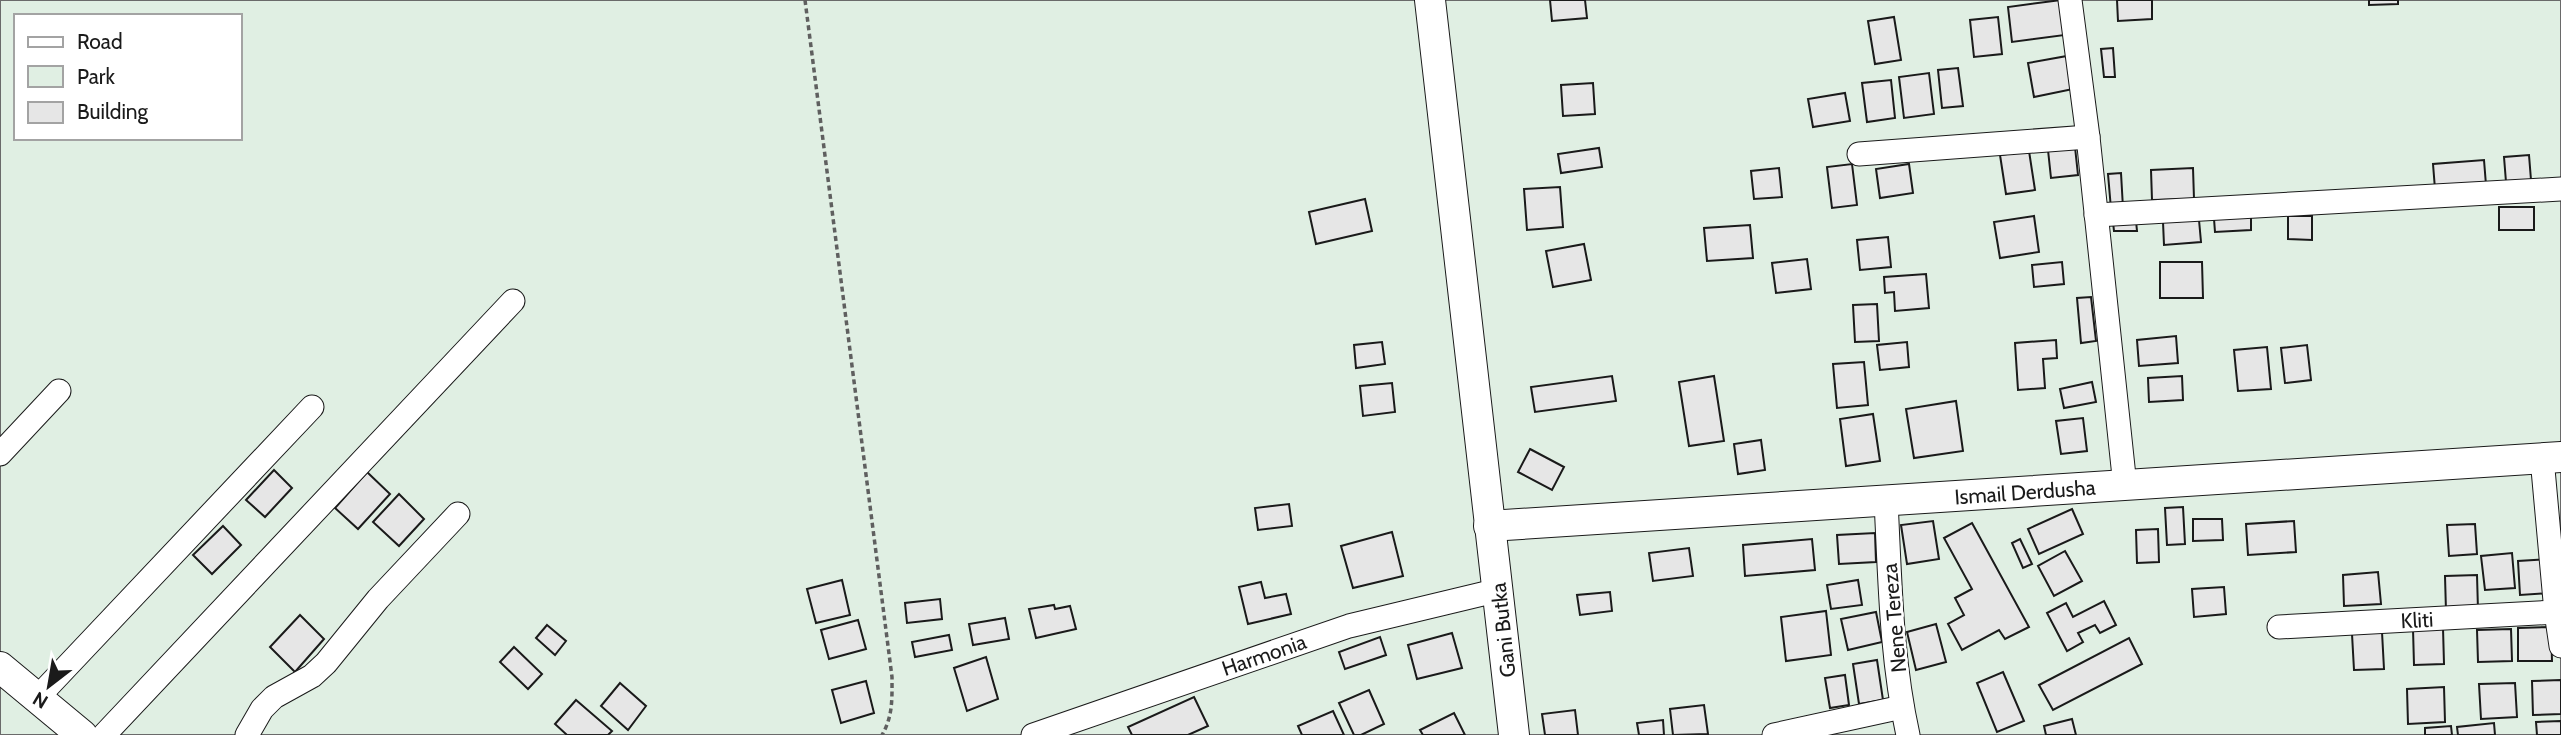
<svg xmlns="http://www.w3.org/2000/svg" width="2561" height="735" viewBox="0 0 2561 735" font-family="Cabin,sans-serif">
	<style>
		.green { fill: #e0efe3; stroke: #6a6a6a; stroke-width: 2; fill-rule: evenodd }
		.building { fill: #e6e6e6; stroke: #1a1a1a; stroke-width: 2 }
		.lines { fill: none; stroke-linecap: round; stroke-linejoin: round }
		.minor-casing { stroke: #1a1a1a; stroke-width: 25 }
		.major-casing { stroke: #1a1a1a; stroke-width: 32 }
		.path { stroke: #5f5f5f; stroke-width: 3.5; stroke-dasharray: 5 3.5; stroke-linecap: butt }
		.minor { stroke: #fff; stroke-width: 23 }
		.major { stroke: #fff; stroke-width: 30 }
		.labels { text-anchor: middle; dominant-baseline: central; stroke-width: 5; stroke-linejoin: round; paint-order: stroke }
		.street-label { font-size: 21px; fill: #1a1a1a; stroke: #fff }
	</style>
	<rect width="100%" height="100%" fill="#fff"/>
	<path class="green" d="M0,0H2561V735H0ZM16,16H240V138H16Z"/>
	<g class="building">
		<polygon points="1550,0 1585,0 1587,18 1552,21"/>
		<polygon points="2061,0 2065,35 2012,42 2008,7"/>
		<polygon points="2117,0 2152,0 2152,19 2118,21"/>
		<polygon points="2369,0 2398,0 2398,4 2369,5"/>
		<polygon points="1894,17 1901,60 1875,64 1868,21"/>
		<polygon points="1998,17 2002,54 1974,57 1970,20"/>
		<polygon points="2113,48 2115,77 2104,77 2101,49"/>
		<polygon points="2067,56 2073,89 2034,97 2028,63"/>
		<polygon points="1958,68 1963,106 1942,108 1938,70"/>
		<polygon points="1929,73 1934,114 1904,118 1899,77"/>
		<polygon points="1891,80 1895,118 1867,122 1862,83"/>
		<polygon points="1593,83 1595,114 1563,116 1561,85"/>
		<polygon points="1845,93 1850,121 1813,127 1808,99"/>
		<polygon points="2075,147 2078,175 2051,178 2048,150"/>
		<polygon points="1599,148 1602,167 1561,173 1558,154"/>
		<polygon points="2029,151 2035,190 2006,194 2000,155"/>
		<polygon points="2529,155 2531,180 2506,182 2504,157"/>
		<polygon points="2484,160 2486,185 2435,189 2433,164"/>
		<polygon points="1852,164 1857,205 1832,208 1827,167"/>
		<polygon points="1909,164 1913,193 1880,198 1876,169"/>
		<polygon points="1779,168 1782,197 1754,199 1751,171"/>
		<polygon points="2193,168 2194,199 2152,200 2151,170"/>
		<polygon points="2121,173 2123,208 2111,209 2108,174"/>
		<polygon points="1560,187 1563,227 1527,230 1524,189"/>
		<polygon points="1365,199 1372,231 1316,244 1309,212"/>
		<rect x="2499" y="207" width="35" height="23"/>
		<polygon points="2034,216 2039,252 2000,258 1994,222"/>
		<polygon points="2251,216 2251,230 2215,232 2214,219"/>
		<polygon points="2288,216 2312,216 2312,240 2288,239"/>
		<polygon points="2199,220 2201,242 2164,245 2163,222"/>
		<polygon points="2136,221 2137,231 2114,231 2113,222"/>
		<polygon points="1750,225 1753,258 1707,261 1704,228"/>
		<polygon points="1888,237 1891,267 1860,270 1857,240"/>
		<polygon points="1584,244 1591,280 1553,287 1546,251"/>
		<polygon points="1807,259 1811,289 1776,293 1772,263"/>
		<polygon points="2062,262 2064,284 2034,287 2032,265"/>
		<polygon points="2160,262 2202,262 2203,298 2160,298"/>
		<polygon points="1926,274 1929,308 1895,311 1894,292 1885,293 1884,277"/>
		<polygon points="2091,297 2096,341 2081,343 2077,298"/>
		<polygon points="1877,304 1879,341 1855,342 1853,305"/>
		<polygon points="2176,336 2178,363 2139,366 2137,340"/>
		<polygon points="2056,340 2057,358 2043,359 2045,388 2018,390 2015,343"/>
		<polygon points="1382,342 1385,364 1356,368 1354,345"/>
		<polygon points="1907,342 1909,367 1880,370 1877,345"/>
		<polygon points="2307,345 2311,380 2285,383 2281,348"/>
		<polygon points="2267,347 2271,389 2238,391 2234,350"/>
		<polygon points="1864,362 1868,405 1837,408 1833,364"/>
		<polygon points="1612,376 1616,401 1535,412 1531,387"/>
		<polygon points="1714,376 1724,441 1689,446 1679,382"/>
		<polygon points="2182,376 2183,400 2149,402 2148,378"/>
		<polygon points="2092,382 2096,402 2064,408 2060,389"/>
		<polygon points="1392,383 1395,412 1363,416 1360,386"/>
		<polygon points="1956,401 1963,451 1914,458 1906,409"/>
		<polygon points="1873,414 1880,461 1846,466 1840,419"/>
		<polygon points="2083,418 2087,451 2061,454 2056,421"/>
		<polygon points="1761,440 1765,470 1738,474 1734,444"/>
		<polygon points="1530,449 1564,467 1552,490 1518,472"/>
		<polygon points="274,470 292,488 265,517 246,500"/>
		<polygon points="367,472 390,494 358,529 335,508"/>
		<polygon points="399,494 424,519 399,546 373,522"/>
		<polygon points="1289,504 1292,526 1258,530 1255,508"/>
		<polygon points="2183,507 2185,544 2167,545 2165,508"/>
		<polygon points="2072,509 2083,534 2039,554 2028,529"/>
		<polygon points="2193,519 2222,519 2223,540 2193,541"/>
		<polygon points="1933,521 1939,559 1907,564 1901,525"/>
		<polygon points="2294,521 2296,552 2248,555 2246,524"/>
		<polygon points="1972,523 2029,627 2005,639 1999,630 1962,650 1948,624 1964,615 1955,598 1972,589 1944,538"/>
		<polygon points="2475,524 2477,554 2449,556 2447,525"/>
		<polygon points="223,526 241,545 212,574 193,555"/>
		<polygon points="2158,529 2159,562 2137,563 2136,530"/>
		<polygon points="1392,532 1403,576 1353,588 1341,546"/>
		<polygon points="1875,533 1876,562 1839,564 1837,535"/>
		<polygon points="1812,539 1815,570 1745,576 1743,545"/>
		<polygon points="2020,539 2032,564 2023,568 2012,543"/>
		<polygon points="1689,548 1693,576 1653,581 1649,553"/>
		<polygon points="2065,551 2082,581 2054,596 2038,566"/>
		<polygon points="2512,553 2515,588 2485,590 2481,556"/>
		<polygon points="2548,559 2550,593 2520,595 2518,561"/>
		<polygon points="2378,572 2381,604 2344,606 2343,575"/>
		<polygon points="2477,575 2478,610 2446,611 2445,576"/>
		<polygon points="842,580 850,615 816,623 807,589"/>
		<polygon points="1858,580 1862,605 1831,609 1827,585"/>
		<polygon points="1261,582 1265,598 1286,594 1291,614 1248,624 1239,587"/>
		<polygon points="2224,587 2226,614 2194,617 2192,589"/>
		<polygon points="1610,592 1612,611 1580,615 1577,595"/>
		<polygon points="940,599 942,619 907,623 905,603"/>
		<polygon points="2104,601 2116,625 2100,633 2095,625 2078,633 2083,642 2067,651 2047,613 2066,603 2073,617"/>
		<polygon points="1054,605 1055,609 1070,606 1076,629 1036,638 1029,609"/>
		<polygon points="1826,611 1831,655 1786,661 1781,617"/>
		<polygon points="1876,612 1882,642 1848,650 1841,619"/>
		<polygon points="300,615 324,639 295,672 270,647"/>
		<polygon points="1005,618 1009,639 973,645 969,624"/>
		<polygon points="858,620 866,649 829,659 821,630"/>
		<polygon points="1936,624 1946,662 1916,670 1907,632"/>
		<polygon points="547,625 566,641 555,655 536,638"/>
		<polygon points="2551,627 2552,661 2518,661 2518,628"/>
		<polygon points="2443,628 2444,664 2414,665 2413,629"/>
		<polygon points="2511,629 2512,661 2478,662 2477,630"/>
		<polygon points="2382,632 2384,669 2354,670 2352,634"/>
		<polygon points="1452,633 1462,668 1417,679 1408,645"/>
		<polygon points="949,635 952,650 915,657 912,642"/>
		<polygon points="1380,637 1386,655 1345,669 1339,652"/>
		<polygon points="2129,638 2142,664 2053,710 2039,685"/>
		<polygon points="514,647 542,674 528,689 500,662"/>
		<polygon points="986,657 998,699 967,711 954,668"/>
		<polygon points="1877,660 1883,700 1859,704 1853,664"/>
		<polygon points="2003,672 2024,721 1997,732 1977,683"/>
		<polygon points="1845,675 1849,705 1830,708 1825,678"/>
		<polygon points="2561,680 2561,714 2533,715 2532,681"/>
		<polygon points="866,681 874,713 841,723 832,690"/>
		<polygon points="620,683 646,706 628,730 601,706"/>
		<polygon points="2515,683 2517,717 2481,719 2479,684"/>
		<polygon points="2444,687 2445,722 2408,724 2407,689"/>
		<polygon points="1369,690 1384,724 1361,735 1354,735 1339,703"/>
		<polygon points="1194,697 1208,726 1188,735 1132,735 1128,727"/>
		<polygon points="576,700 612,731 608,735 567,735 555,724"/>
		<polygon points="1704,705 1708,734 1673,735 1670,709"/>
		<polygon points="1575,710 1578,735 1545,735 1542,714"/>
		<polygon points="1333,711 1344,735 1302,735 1298,726"/>
		<polygon points="1454,713 1465,735 1423,735 1420,730"/>
		<polygon points="2072,719 2076,735 2046,735 2044,726"/>
		<polygon points="1663,720 1664,735 1639,735 1637,723"/>
		<polygon points="2561,721 2561,735 2537,735 2536,722"/>
		<polygon points="2494,723 2495,735 2458,735 2457,727"/>
		<polygon points="2451,726 2452,735 2425,735 2425,728"/>
	</g>
	<g class="lines">
		<defs>
			<g id="minor">
				<polyline points="2070,0 2088,137 2125,486"/>
				<polyline points="1859,154 2088,137"/>
				<polyline points="2096,215 2561,189"/>
				<polyline points="0,454 59,391"/>
				<polyline points="2542,458 2556,612 2561,646"/>
				<path d="M1886,501C1890,579 1891,659 1908,735"/>
				<polyline points="2279,627 2556,612"/>
				<polyline points="37,698 312,407"/>
				<polyline points="104,735 513,301"/>
				<polyline points="247,735 262,709 274,697 312,676 326,663 378,599 458,514"/>
				<polyline points="1033,735 1349,626 1499,590"/>
				<polyline points="1774,735 1902,707"/>
			</g>
			<g id="major">
				<polyline points="1430,0 1514,735"/>
				<polyline points="1489,526 2561,457"/>
				<polyline points="0,667 82,735"/>
			</g>
		</defs>
		<use href="#minor" class="minor-casing"/>
		<use href="#major" class="major-casing"/>
		<path class="path" d="M805,0L892,677C892,699 893,716 882,735"/>
		<use href="#minor" class="minor"/>
		<use href="#major" class="major"/>
	</g>
	<g class="labels">
		<g class="street-label">
			<text transform="translate(2025 492) rotate(-4)">Ismail Derdusha</text>
			<text transform="translate(1894 618) rotate(-95)">Nene Tereza</text>
			<text transform="translate(2417 620) rotate(-3)">Kliti</text>
			<text transform="translate(1503 630) rotate(-96)">Gani Butka</text>
			<text transform="translate(1264 655) rotate(-19)">Harmonia</text>
		</g>
	</g>
	<rect x="14" y="14" width="228" height="126" fill="#ffffff" stroke="#a3a3a3" stroke-width="2"/>
	<rect x="28" y="37" width="35" height="10" fill="#ffffff" stroke="#a3a3a3" stroke-width="2"/>
	<text x="77" y="49" font-size="21" fill="#1a1a1a">Road</text>
	<rect x="28" y="66" width="35" height="21" fill="#e0efe3" stroke="#a3a3a3" stroke-width="2"/>
	<text x="77" y="84" font-size="21" fill="#1a1a1a">Park</text>
	<rect x="28" y="102" width="35" height="21" fill="#e6e6e6" stroke="#a3a3a3" stroke-width="2"/>
	<text x="77" y="119" font-size="21" fill="#1a1a1a">Building</text>
	<g transform="translate(49 686) rotate(211)" stroke="#ffffff" stroke-width="5" paint-order="stroke">
	<path d="M0-5L12 26L0 18L-12 26Z" fill="#1a1a1a"/>
	<text y="-10" font-size="19" font-weight="bold" text-anchor="middle" fill="#1a1a1a">N</text>
	</g>
</svg>
